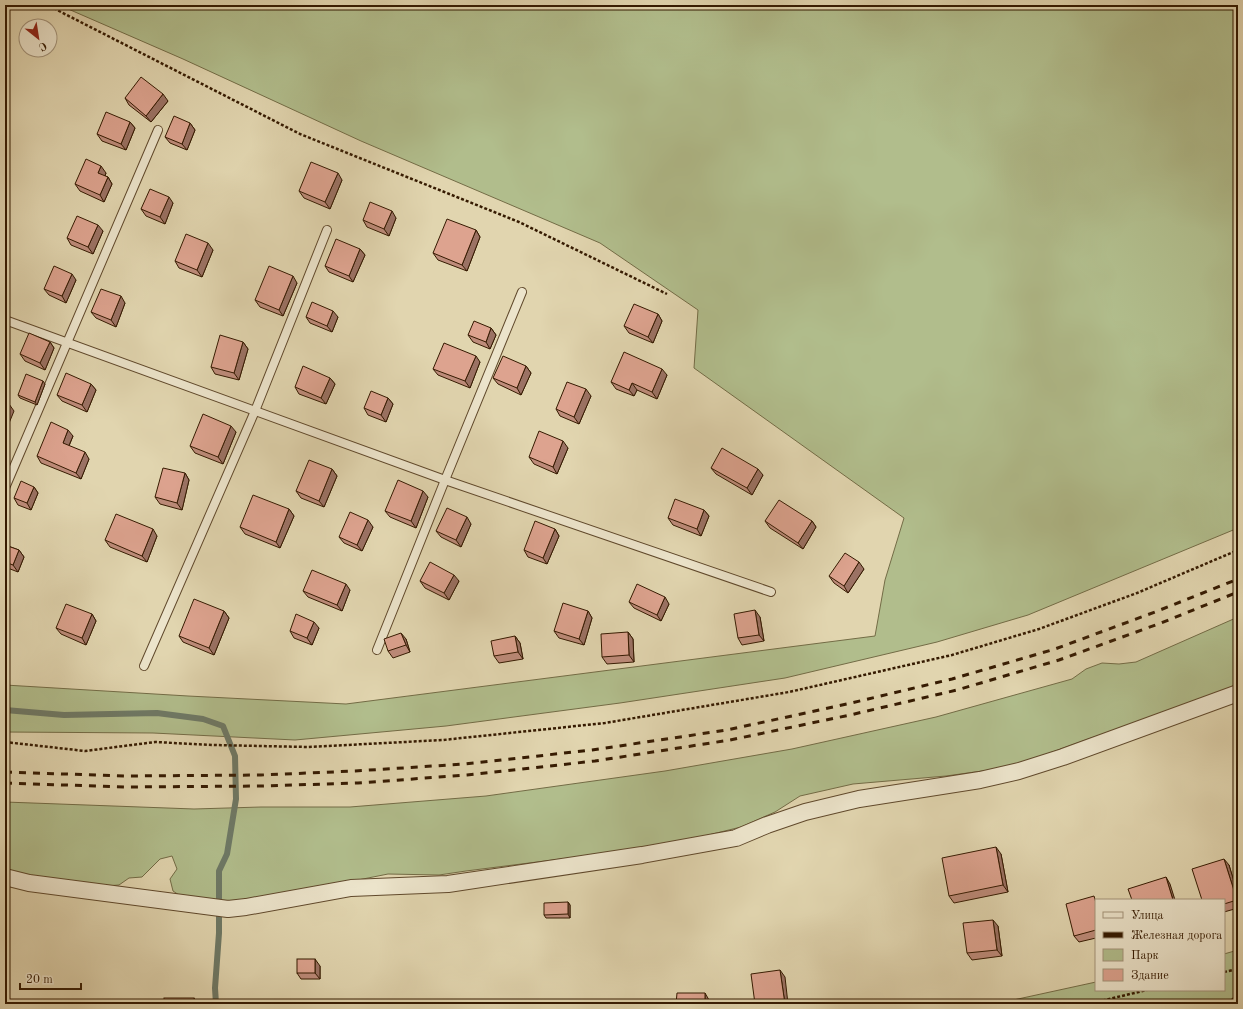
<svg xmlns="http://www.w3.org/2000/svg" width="1243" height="1009" viewBox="0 0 1243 1009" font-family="'Old Standard TT',serif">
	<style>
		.green { fill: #b1bd8c; stroke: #736c46 }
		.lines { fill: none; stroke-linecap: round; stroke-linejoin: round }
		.stream { stroke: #6e7966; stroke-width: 6 }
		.service-casing { stroke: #60492c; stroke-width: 10 }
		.minor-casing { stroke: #60492c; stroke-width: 18 }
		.path { stroke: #351a01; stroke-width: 2.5; stroke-dasharray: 3 2; stroke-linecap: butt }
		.service { stroke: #ece4cb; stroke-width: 8 }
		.minor { stroke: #ece4cb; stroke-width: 16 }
		.rail { stroke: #351a01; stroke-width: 3; stroke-dasharray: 7 7; stroke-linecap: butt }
		.wall { fill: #be8c7b; stroke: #351a01 }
		.shaded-wall { fill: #9b7264; stroke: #351a01 }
		.building { fill: #dda38f; stroke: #351a01 }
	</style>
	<rect width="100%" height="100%" fill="#e1d5af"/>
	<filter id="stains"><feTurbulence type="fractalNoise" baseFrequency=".005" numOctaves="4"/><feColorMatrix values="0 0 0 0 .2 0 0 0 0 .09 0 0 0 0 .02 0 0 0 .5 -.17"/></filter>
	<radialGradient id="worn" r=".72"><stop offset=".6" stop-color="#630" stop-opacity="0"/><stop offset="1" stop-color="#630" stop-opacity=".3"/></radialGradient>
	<g class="green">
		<polygon points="59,5 1238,5 1238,528 1028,615 937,642 785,678 620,703 446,726 295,740 153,733 5,732 5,685 188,696 346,704 875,636 885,580 904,518 694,368 698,310 600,243 361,141 183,59"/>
		<polygon points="1238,617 1238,685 1201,701 1091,738 1011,767 946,776 853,784 800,796 775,812 741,827 688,840 624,851 466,871 439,875 388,874 268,898 228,902 179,895 173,891 170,879 177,869 172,856 160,859 142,877 129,878 119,885 106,886 61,881 5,870 5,802 194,809 261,807 350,807 486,796 665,771 792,749 936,717 1072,679 1086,669 1102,663 1119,664 1136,662"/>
		<polygon points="1238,950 1238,1004 995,1004 1096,982 1096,990 1224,990 1224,954"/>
	</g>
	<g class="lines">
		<polyline class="stream" points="5,710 64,715 157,713 203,719 223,726 235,756 236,799 227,854 219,871 219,933 215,988 216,1004"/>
		<defs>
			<g id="service">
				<polyline points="5,320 445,480 771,592"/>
				<polyline points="5,488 158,130"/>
				<polyline points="377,650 445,480 522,292"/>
				<polyline points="144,666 255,411 327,230"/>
			</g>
			<polyline id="minor" points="5,877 29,883 228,909 246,907 351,888 448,884 642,855 736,838 767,825 805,812 859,799 980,780 1019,771 1063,757 1238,693"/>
		</defs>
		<use href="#service" class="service-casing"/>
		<use href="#minor" class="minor-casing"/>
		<g class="path">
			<polyline points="50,5 59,11 300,134 519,222 667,294"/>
			<polyline points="5,742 85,751 155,742 213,745 308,747 443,740 605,723 789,692 952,655 1039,629 1137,593 1238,550"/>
			<polyline points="1224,972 1238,969"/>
			<polyline points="1088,1004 1147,990"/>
			<polyline points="1228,1004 1238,994"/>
		</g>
		<use href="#service" class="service"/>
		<use href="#minor" class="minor"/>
		<g class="rail">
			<polyline points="5,772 124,776 261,775 355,771 465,764 592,750 727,730 847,704 952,679 1055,649 1155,612 1238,579"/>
			<polyline points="5,783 124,787 261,786 358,783 467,775 595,761 730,740 850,715 957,690 1059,660 1161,623 1238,592"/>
		</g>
	</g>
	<g class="wall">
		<polygon points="125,98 168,101 151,122 129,105"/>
		<polygon points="130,122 135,128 126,150 102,141 97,134"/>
		<polygon points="190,123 195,130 187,150 170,143 165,137"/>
		<polygon points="106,173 105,176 108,177 112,184 104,202 80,191 75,184"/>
		<polygon points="342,180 330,209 304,198 299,191"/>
		<polygon points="173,203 165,224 146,216 141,209"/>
		<polygon points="396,218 389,236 367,227 363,220"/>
		<polygon points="476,230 480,237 467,271 438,260 433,253"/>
		<polygon points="103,231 93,254 71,245 67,238"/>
		<polygon points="360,249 365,255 353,282 329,272 325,266"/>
		<polygon points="213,250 202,277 179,268 175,261"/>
		<polygon points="76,280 66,303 49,295 44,289"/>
		<polygon points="297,283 283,316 260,307 255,300"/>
		<polygon points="125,303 116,327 96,318 91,312"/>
		<polygon points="658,314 662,321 653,343 629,333 624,326"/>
		<polygon points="306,317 338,317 332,332 310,323"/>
		<polygon points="491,328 496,335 490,349 473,342 468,335"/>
		<polygon points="50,342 54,348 45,370 25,361 20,354"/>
		<polygon points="243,342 248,349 239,380 215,374 211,367"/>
		<polygon points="480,362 470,388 438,375 433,369"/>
		<polygon points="526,366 531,373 521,395 498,384 493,378"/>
		<polygon points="667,375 657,399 637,390 634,396 616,389 611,382"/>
		<polygon points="330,378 335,384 326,404 299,394 295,387"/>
		<polygon points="45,384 37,405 20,398 18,395"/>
		<polygon points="91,384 96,390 87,412 62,401 57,395"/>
		<polygon points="591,396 579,424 560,416 556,409"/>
		<polygon points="388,398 393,404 386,422 368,415 364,408"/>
		<polygon points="236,432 223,464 195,453 190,446"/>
		<polygon points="73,436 69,446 89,459 81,479 41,463 37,456"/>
		<polygon points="568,448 557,474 534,464 529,457"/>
		<polygon points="711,468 763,475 752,495 716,474"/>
		<polygon points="332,469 337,476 324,507 301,498 296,491"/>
		<polygon points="185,473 189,480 182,510 160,504 155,497"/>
		<polygon points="34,487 38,493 31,510 18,505 14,498"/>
		<polygon points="428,497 416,528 390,517 385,511"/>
		<polygon points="289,509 294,516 280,548 245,534 240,527"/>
		<polygon points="704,510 709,516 701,536 673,525 668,518"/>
		<polygon points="765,521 812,521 816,527 803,549 770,528"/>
		<polygon points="471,524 461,547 441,537 436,531"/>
		<polygon points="373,527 362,551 344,543 339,537"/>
		<polygon points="555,529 559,536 547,564 528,557 524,550"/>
		<polygon points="157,536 147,562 110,547 105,540"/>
		<polygon points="5,545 19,550 24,557 18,572 5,567"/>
		<polygon points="864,569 848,593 834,583 829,576"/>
		<polygon points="420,581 459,581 449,600 425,588"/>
		<polygon points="350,590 342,611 308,597 303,591"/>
		<polygon points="629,602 669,604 661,621 634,608"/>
		<polygon points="224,611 229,618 214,655 183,642 179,636"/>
		<polygon points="588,611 592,618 584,645 559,638 554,631"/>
		<polygon points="92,614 96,621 86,645 61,634 56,628"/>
		<polygon points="760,617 764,641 742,645 738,638"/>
		<polygon points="319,628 312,645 294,638 290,631"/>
		<polygon points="628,632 633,639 634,662 607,664 602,657"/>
		<polygon points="515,636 520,643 523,659 499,663 494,656"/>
		<polygon points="406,639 410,652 393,658 388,651"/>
		<polygon points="1001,854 1008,892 954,903 949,896"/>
		<polygon points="1229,865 1238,895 1238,908 1224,912 1224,900"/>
		<polygon points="1096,900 1096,938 1079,942 1074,936"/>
		<polygon points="568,902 570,905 570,918 546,918 544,915"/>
		<polygon points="998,926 1002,956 972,960 967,953"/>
		<polygon points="320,966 320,979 301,979 297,973"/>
	</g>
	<g class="shaded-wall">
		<polygon points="163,94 168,101 151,122 146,116"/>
		<polygon points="130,122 135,128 126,150 121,144"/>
		<polygon points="190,123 195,130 187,150 182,144"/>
		<polygon points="101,166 106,173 103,180 98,173"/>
		<polygon points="338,173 342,180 330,209 325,202"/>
		<polygon points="108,177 112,184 104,202 100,195"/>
		<polygon points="169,197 173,203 165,224 160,217"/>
		<polygon points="392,211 396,218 389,236 384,229"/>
		<polygon points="98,225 103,231 93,254 88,247"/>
		<polygon points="476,230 480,237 467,271 462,265"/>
		<polygon points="208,243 213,250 202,277 197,270"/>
		<polygon points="360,249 365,255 353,282 349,276"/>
		<polygon points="72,274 76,280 66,303 62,296"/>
		<polygon points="293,276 297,283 283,316 279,310"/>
		<polygon points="121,296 125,303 116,327 111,320"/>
		<polygon points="333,311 338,317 332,332 327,326"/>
		<polygon points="658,314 662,321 653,343 648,337"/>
		<polygon points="491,328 496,335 490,349 486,342"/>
		<polygon points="50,342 54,348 45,370 40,363"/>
		<polygon points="243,342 248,349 239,380 234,373"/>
		<polygon points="476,356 480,362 470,388 465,381"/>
		<polygon points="526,366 531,373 521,395 517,388"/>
		<polygon points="662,369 667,375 657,399 652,392"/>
		<polygon points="330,378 335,384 326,404 321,398"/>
		<polygon points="43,381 45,384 37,405 35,402"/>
		<polygon points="632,383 637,390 634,396 629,390"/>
		<polygon points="91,384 96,390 87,412 82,405"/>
		<polygon points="586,389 591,396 579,424 574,417"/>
		<polygon points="388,398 393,404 386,422 381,415"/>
		<polygon points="9,404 14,411 5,433 5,415"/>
		<polygon points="231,426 236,432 223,464 218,457"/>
		<polygon points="68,430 73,436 67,450 63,443"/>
		<polygon points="563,441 568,448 557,474 553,467"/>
		<polygon points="85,452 89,459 81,479 76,473"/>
		<polygon points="332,469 337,476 324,507 319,501"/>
		<polygon points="758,469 763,475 752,495 747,488"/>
		<polygon points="185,473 189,480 182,510 177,503"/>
		<polygon points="34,487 38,493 31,510 27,503"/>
		<polygon points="423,491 428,497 416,528 411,521"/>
		<polygon points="289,509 294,516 280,548 276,542"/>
		<polygon points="704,510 709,516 701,536 697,529"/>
		<polygon points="467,517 471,524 461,547 456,540"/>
		<polygon points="368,520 373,527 362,551 357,545"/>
		<polygon points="812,521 816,527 803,549 798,543"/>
		<polygon points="153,529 157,536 147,562 142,556"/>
		<polygon points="555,529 559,536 547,564 543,558"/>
		<polygon points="19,550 24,557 18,572 13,565"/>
		<polygon points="859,562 864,569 848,593 844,586"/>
		<polygon points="454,575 459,581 449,600 444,593"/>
		<polygon points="346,584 350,590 342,611 337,605"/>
		<polygon points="665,597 669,604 661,621 657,615"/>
		<polygon points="755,610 760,617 764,641 759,635"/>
		<polygon points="224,611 229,618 214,655 209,648"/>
		<polygon points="588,611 592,618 584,645 579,639"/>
		<polygon points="92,614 96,621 86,645 82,638"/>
		<polygon points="314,622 319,628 312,645 307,638"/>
		<polygon points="628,632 633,639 634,662 629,655"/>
		<polygon points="401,633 406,639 410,652 406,645"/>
		<polygon points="515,636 520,643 523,659 518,652"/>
		<polygon points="996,847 1001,854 1008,892 1003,885"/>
		<polygon points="1224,859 1229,865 1238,895 1238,901 1237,900"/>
		<polygon points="1166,877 1170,884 1175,900 1173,900"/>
		<polygon points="568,902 570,905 570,918 568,914"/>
		<polygon points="993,920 998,926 1002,956 997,950"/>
		<polygon points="315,959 320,966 320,979 315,973"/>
		<polygon points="780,970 785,977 788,1004 785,1004"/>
		<polygon points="705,993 709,1000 709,1004 705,1004"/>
		<polygon points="194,998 198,1004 194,1004"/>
	</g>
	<g class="building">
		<polygon points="141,77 163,94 146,116 125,98"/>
		<polygon points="106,112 130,122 121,144 97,134"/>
		<polygon points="174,116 190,123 182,144 165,137"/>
		<polygon points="86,159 101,166 98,173 108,177 100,195 75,184"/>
		<polygon points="311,162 338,173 325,202 299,191"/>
		<polygon points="150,189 169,197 160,217 141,209"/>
		<polygon points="370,202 392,211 384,229 363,220"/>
		<polygon points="77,216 98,225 88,247 67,238"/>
		<polygon points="447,219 476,230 462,265 433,253"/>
		<polygon points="186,234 208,243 197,270 175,261"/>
		<polygon points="336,239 360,249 349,276 325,266"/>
		<polygon points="54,266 72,274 62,296 44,289"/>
		<polygon points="269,266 293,276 279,310 255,300"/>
		<polygon points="101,289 121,296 111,320 91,312"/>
		<polygon points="312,302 333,311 327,326 306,317"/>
		<polygon points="634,304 658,314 648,337 624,326"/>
		<polygon points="474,321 491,328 486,342 468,335"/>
		<polygon points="29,333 50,342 40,363 20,354"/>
		<polygon points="220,335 243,342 234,373 211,367"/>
		<polygon points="444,343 476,356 465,381 433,369"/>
		<polygon points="624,352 662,369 652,392 632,383 629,390 611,382"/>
		<polygon points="503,356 526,366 517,388 493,378"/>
		<polygon points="303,366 330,378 321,398 295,387"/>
		<polygon points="66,373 91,384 82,405 57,395"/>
		<polygon points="26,374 43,381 35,402 18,395"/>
		<polygon points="567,382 586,389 574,417 556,409"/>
		<polygon points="371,391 388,398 381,415 364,408"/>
		<polygon points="5,403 9,404 5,415"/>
		<polygon points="203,414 231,426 218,457 190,446"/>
		<polygon points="51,422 68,430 63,443 85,452 76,473 37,456"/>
		<polygon points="539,431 563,441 553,467 529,457"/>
		<polygon points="722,448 758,469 747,488 711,468"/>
		<polygon points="309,460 332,469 319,501 296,491"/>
		<polygon points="163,468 185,473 177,503 155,497"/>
		<polygon points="398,480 423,491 411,521 385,511"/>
		<polygon points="21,481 34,487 27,503 14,498"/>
		<polygon points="253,495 289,509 276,542 240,527"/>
		<polygon points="675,499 704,510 697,529 668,518"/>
		<polygon points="779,500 812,521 798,543 765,521"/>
		<polygon points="447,508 467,517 456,540 436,531"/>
		<polygon points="350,512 368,520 357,545 339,537"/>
		<polygon points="116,514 153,529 142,556 105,540"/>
		<polygon points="535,521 555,529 543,558 524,550"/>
		<polygon points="5,545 19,550 13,565 5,562"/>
		<polygon points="845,553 859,562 844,586 829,576"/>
		<polygon points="430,562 454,575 444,593 420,581"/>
		<polygon points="312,570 346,584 337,605 303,591"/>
		<polygon points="637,584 665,597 657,615 629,602"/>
		<polygon points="194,599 224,611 209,648 179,636"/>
		<polygon points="563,603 588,611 579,639 554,631"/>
		<polygon points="66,604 92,614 82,638 56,628"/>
		<polygon points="755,610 759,635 738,638 734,614"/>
		<polygon points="296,614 314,622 307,638 290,631"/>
		<polygon points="628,632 629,655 602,657 601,634"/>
		<polygon points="401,633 406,645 388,651 384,639"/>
		<polygon points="515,636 518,652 494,656 491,641"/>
		<polygon points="996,847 1003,885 949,896 942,858"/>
		<polygon points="1224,859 1237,900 1224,904 1224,900 1202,900 1192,869"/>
		<polygon points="1166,877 1173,900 1132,900 1128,889"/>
		<polygon points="1094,896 1096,903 1096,930 1074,936 1066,904"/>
		<polygon points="568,902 568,914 544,915 544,903"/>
		<polygon points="993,920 997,950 967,953 963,923"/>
		<rect x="297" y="959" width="18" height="14"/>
		<polygon points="780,970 785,1004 755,1004 751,974"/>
		<polygon points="677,993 705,993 705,1004 676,1004"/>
		<rect x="164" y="998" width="30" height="6"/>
	</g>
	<rect width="1243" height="1009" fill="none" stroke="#e1d5af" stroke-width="20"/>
	<rect x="6" y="6" width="1231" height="997" fill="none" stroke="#351a01" stroke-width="2"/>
	<rect x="10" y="10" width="1223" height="989" fill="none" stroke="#351a01"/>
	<rect x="1095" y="899" width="130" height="92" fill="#ece4cb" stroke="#a3937a"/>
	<rect x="1103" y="912" width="20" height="6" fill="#ece4cb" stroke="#a3937a"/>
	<text x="1131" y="919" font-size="12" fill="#351a01">Улица</text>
	<rect x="1103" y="932" width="20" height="6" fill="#351a01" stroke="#a3937a"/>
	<text x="1131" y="939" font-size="12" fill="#351a01">Железная дорога</text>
	<rect x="1103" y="949" width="20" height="12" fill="#b1bd8c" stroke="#a3937a"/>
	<text x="1131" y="959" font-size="12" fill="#351a01">Парк</text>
	<rect x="1103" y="969" width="20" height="12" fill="#dda38f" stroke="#a3937a"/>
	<text x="1131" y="979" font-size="12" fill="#351a01">Здание</text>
	<g transform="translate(38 38) rotate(150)"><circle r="19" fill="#ece4cb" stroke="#a3937a"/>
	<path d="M0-3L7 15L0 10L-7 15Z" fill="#8f2418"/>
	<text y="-6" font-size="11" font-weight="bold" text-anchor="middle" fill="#351a01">С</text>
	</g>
	<path d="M20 983v6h61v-6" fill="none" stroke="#351a01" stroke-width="2"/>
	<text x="26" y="983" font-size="12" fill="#351a01" stroke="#ece4cb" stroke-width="3" paint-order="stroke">20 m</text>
	<rect width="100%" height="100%" filter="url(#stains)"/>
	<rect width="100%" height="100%" fill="url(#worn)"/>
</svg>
